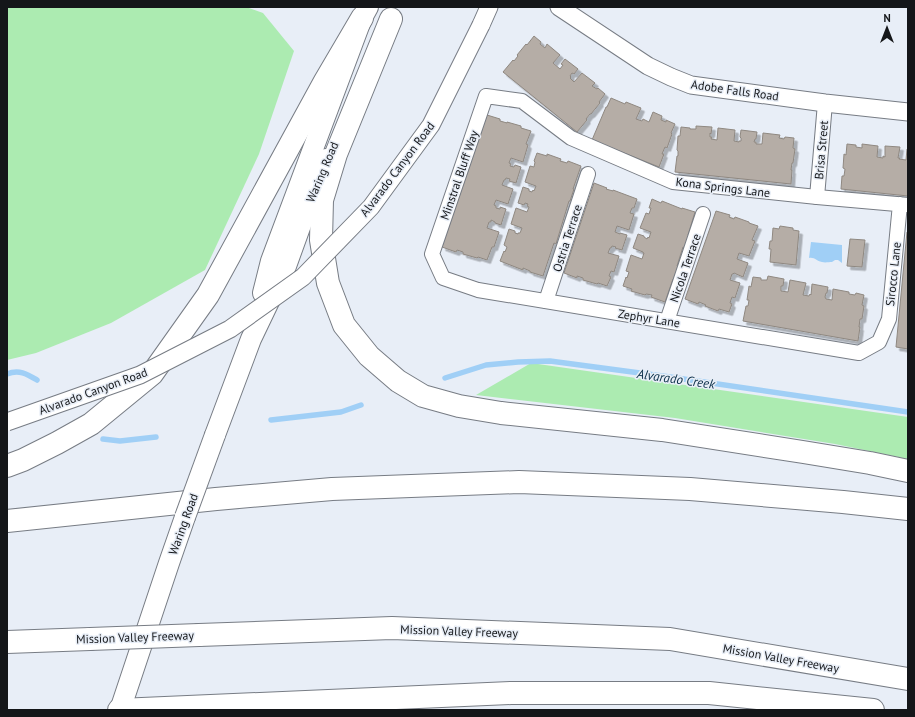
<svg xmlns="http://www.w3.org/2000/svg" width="915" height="717" viewBox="0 0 915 717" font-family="'PT Sans',sans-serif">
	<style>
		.green { fill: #acebb1 }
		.water { fill: #a0cff6 }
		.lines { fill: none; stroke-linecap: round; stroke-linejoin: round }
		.stream { stroke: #a0cff6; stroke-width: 5.5 }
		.building { fill: #b5ada6; stroke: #8f8881; filter: url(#shadow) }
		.minor-casing { stroke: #777c84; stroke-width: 16 }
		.tertiary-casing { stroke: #777c84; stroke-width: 19 }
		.secondary-casing { stroke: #777c84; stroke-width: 22 }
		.motorway-casing { stroke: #777c84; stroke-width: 24 }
		.minor { stroke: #fff; stroke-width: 14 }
		.tertiary { stroke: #fff; stroke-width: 17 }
		.secondary { stroke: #fff; stroke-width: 20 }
		.motorway { stroke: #fff; stroke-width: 22 }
		.tertiary-bridge-casing { stroke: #777c84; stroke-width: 19; stroke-linecap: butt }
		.secondary-bridge-casing { stroke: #777c84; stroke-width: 22; stroke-linecap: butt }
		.motorway-bridge-casing { stroke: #777c84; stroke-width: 24; stroke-linecap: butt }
		.tertiary-bridge { stroke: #fff; stroke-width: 17 }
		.secondary-bridge { stroke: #fff; stroke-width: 20 }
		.motorway-bridge { stroke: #fff; stroke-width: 22 }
		.labels { text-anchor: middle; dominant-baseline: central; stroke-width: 3; stroke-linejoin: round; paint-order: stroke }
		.street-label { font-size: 12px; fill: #141619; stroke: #e8eef7 }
		.water-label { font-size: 13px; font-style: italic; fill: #0b2f49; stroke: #e8eef7 }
	</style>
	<defs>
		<filter id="shadow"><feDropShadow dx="3.5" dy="3.5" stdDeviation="0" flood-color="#0004"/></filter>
	</defs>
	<rect width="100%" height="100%" fill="#e8eef7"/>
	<g class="green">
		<polygon points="7,7 246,7 263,13 294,51 259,154 205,270 111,323 36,353 7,360"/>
		<polygon points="531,363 908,417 908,459 835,444 675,418 476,395"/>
	</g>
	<path class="water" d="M811,242L842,245V263L838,260H835L832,262C829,262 825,263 822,262C816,261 815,257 809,258Z"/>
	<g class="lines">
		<g class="stream">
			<path d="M7,374C19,369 27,374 37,380"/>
			<polyline points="445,378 486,365 518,362 550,361 670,377 908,412"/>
			<polyline points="271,420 341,412 361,405"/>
			<polyline points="103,439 120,441 156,437"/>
		</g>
	</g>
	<g class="building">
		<polygon points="534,36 541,42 540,44 545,48 547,44 560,55 553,63 560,69 563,65 561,64 565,59 578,69 574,74 572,73 570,76 571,77 570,78 574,82 582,73 595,83 592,86 597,89 598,88 605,94 599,102 600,103 591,114 590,114 586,119 587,120 577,132 503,72 513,60 514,61 518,56 517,55 526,44 527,45"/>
		<polygon points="611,98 625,104 626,102 641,108 636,119 642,121 643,119 649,122 653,112 662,116 661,120 666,122 666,120 675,124 671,133 672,134 667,148 665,147 662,154 664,154 659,167 592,140 606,107 607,107"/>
		<polygon points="487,115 500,119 500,121 507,123 507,122 521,126 521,128 531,131 526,144 528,145 523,162 511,158 509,163 511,164 510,166 514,167 515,165 521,167 516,183 509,181 510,179 506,178 505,180 504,180 502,185 513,189 508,204 496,200 494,205 496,206 496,208 500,209 500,207 506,209 501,225 495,223 495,222 491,220 491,222 489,222 487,228 499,232 494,247 492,247 487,260 478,257 477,258 463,254 463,252 457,250 456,252 442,247"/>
		<polygon points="696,126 712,127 711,134 710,133 710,137 712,137 711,139 717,140 718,128 735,130 734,141 739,142 739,141 741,141 741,138 740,137 741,130 757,132 756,139 755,139 754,142 756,142 756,144 762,144 763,133 780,135 779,138 784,139 785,137 794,138 793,148 795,149 793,163 792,163 791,170 792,170 791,184 675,172 677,156 678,156 678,151 677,150 678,136 680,136 681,127 690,128 690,129 696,129"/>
		<polygon points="847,144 856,145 856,147 862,148 862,144 878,146 877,157 883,158 883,156 885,157 885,146 900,147 898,158 900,158 899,159 906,160 907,149 908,149 908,196 841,189 842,176 844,176 845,169 843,168 844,154 846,155"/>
		<polygon points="537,153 547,156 547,154 561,159 560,161 567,163 568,161 581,166 573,189 574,189 570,201 569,201 556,244 554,243 543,276 530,272 530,271 523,268 523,270 500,261 504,251 505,252 507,247 504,245 509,229 515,231 515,233 518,234 518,233 520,233 522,228 511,224 516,208 527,212 529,207 527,206 528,204 525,203 524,205 518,203 523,187 529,189 529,191 532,192 533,190 534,191 536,186 525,182 530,166 534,167 535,162 534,161"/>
		<polygon points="594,183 607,188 606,189 613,191 613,190 637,199 634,208 632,208 630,213 634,214 629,230 617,226 615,232 620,234 620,233 627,235 622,250 615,248 616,247 612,246 611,248 610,248 608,253 619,256 614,272 611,271 609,276 611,277 607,286 598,283 597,284 583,280 583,278 577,276 577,278 564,273"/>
		<polygon points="652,199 661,203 662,201 682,209 682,208 695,212 688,235 689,235 685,248 683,247 677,266 678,267 674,279 673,279 665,302 651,297 652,295 646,294 645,295 631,291 632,289 623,286 626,277 627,278 629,272 626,271 631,255 642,259 644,253 643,253 643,252 633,248 638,234 644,236 644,237 647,239 648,237 649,238 651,232 640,228 646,213 649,214 651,208 649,208"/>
		<polygon points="716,211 730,215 729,217 734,219 735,217 749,222 749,223 758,226 752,240 755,241 749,256 739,253 737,259 748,263 743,277 734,273 733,274 732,274 730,280 740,283 735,298 732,297 730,303 732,304 729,312 719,309 718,311 705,306 706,305 699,302 698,304 685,299"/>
		<polygon points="780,226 793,228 793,230 799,231 796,265 770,262 771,249 769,249 770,241 772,241 773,228 779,229"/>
		<polygon points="907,232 908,232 908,349 896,347"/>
		<polygon points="850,239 865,240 862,267 847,266"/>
		<polygon points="768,276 784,279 783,286 781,286 781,291 788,292 790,280 806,283 803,295 809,296 810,294 811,295 812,284 828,287 827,293 826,293 825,297 826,299 832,300 833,289 849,292 849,294 855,295 856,293 864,295 862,305 864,306 862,319 860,319 859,327 860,327 858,341 743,321 746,306 748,306 749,300 747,300 749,286 751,287 753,277 761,278 761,280 767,280"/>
	</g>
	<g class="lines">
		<defs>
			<g id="minor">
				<polyline points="817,197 825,103"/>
				<polyline points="900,204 889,319 879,342 859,353 478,290 443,278 432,254 486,96 522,101 571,138 673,182 817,197 908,205"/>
				<polyline points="546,301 588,174"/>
				<polyline points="667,321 703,214"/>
			</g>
			<g id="tertiary">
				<polyline points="559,7 648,66 671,77 691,85 825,103 908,112"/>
				<polyline points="481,25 489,7"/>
			</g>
			<g id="secondary">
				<polyline points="263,293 271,261 362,18 368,7"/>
				<polyline points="215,435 251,339 286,266 316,183 326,159"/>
				<polyline points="120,710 169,563 185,517"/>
			</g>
			<g id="motorway">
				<polyline points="391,19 336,154 322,200 321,240 328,283 344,325 369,356 398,381 423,396 459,406 501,413 662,430 803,452 870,463 908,471"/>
				<polyline points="7,466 23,460 57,443 91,424 152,374 208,295 325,81 362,18"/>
				<polyline points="7,521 216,499 332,489 519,482 690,489 843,502 908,509"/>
				<polyline points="199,635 392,628 670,639 908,679"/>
				<polyline points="7,642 90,639"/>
				<polyline points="119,710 511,693 709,693 873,710"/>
			</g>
		</defs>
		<use href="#minor" class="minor-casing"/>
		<use href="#tertiary" class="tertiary-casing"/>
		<use href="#secondary" class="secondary-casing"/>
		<use href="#motorway" class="motorway-casing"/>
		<use href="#minor" class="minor"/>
		<use href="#tertiary" class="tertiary"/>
		<use href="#secondary" class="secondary"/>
		<use href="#motorway" class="motorway"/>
		<defs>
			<polyline id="tertiary-bridge" points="7,422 140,375 230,329 303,277 371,207 431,125 481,25"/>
			<polyline id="secondary-bridge" points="185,517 215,435"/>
			<polyline id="motorway-bridge" points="90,639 199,635"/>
		</defs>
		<use href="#tertiary-bridge" class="tertiary-bridge-casing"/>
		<use href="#secondary-bridge" class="secondary-bridge-casing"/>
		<use href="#motorway-bridge" class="motorway-bridge-casing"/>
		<use href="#tertiary-bridge" class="tertiary-bridge"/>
		<use href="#secondary-bridge" class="secondary-bridge"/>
		<use href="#motorway-bridge" class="motorway-bridge"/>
	</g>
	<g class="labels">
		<g class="street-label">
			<text transform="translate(735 90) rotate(8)">Adobe Falls Road</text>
			<text transform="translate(821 150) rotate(-85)">Brisa Street</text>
			<text transform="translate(397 169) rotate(-53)">Alvarado Canyon Road</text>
			<text transform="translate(322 172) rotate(-67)">Waring Road</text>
			<text transform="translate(459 175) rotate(-71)">Minstral Bluff Way</text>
			<text transform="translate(723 187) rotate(7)">Kona Springs Lane</text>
			<text transform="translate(567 238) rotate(-72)">Ostria Terrace</text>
			<text transform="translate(685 268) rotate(-71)">Nicola Terrace</text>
			<text transform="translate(893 274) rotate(-84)">Sirocco Lane</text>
			<text transform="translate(649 318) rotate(9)">Zephyr Lane</text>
			<text transform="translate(93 391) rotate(-20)">Alvarado Canyon Road</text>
			<text transform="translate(183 524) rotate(-70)">Waring Road</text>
			<text transform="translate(459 631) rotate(2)">Mission Valley Freeway</text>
			<text transform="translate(135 637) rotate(-2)">Mission Valley Freeway</text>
			<text transform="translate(781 658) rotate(10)">Mission Valley Freeway</text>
		</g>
		<g class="water-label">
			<text transform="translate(676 379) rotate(8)">Alvarado Creek</text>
		</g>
	</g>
	<rect width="915" height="717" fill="none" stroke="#141619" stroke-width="16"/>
	<g transform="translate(887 28)" stroke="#e8eef7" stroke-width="3" paint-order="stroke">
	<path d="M0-3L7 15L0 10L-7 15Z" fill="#141619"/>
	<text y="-6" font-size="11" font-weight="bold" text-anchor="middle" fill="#141619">N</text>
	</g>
</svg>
